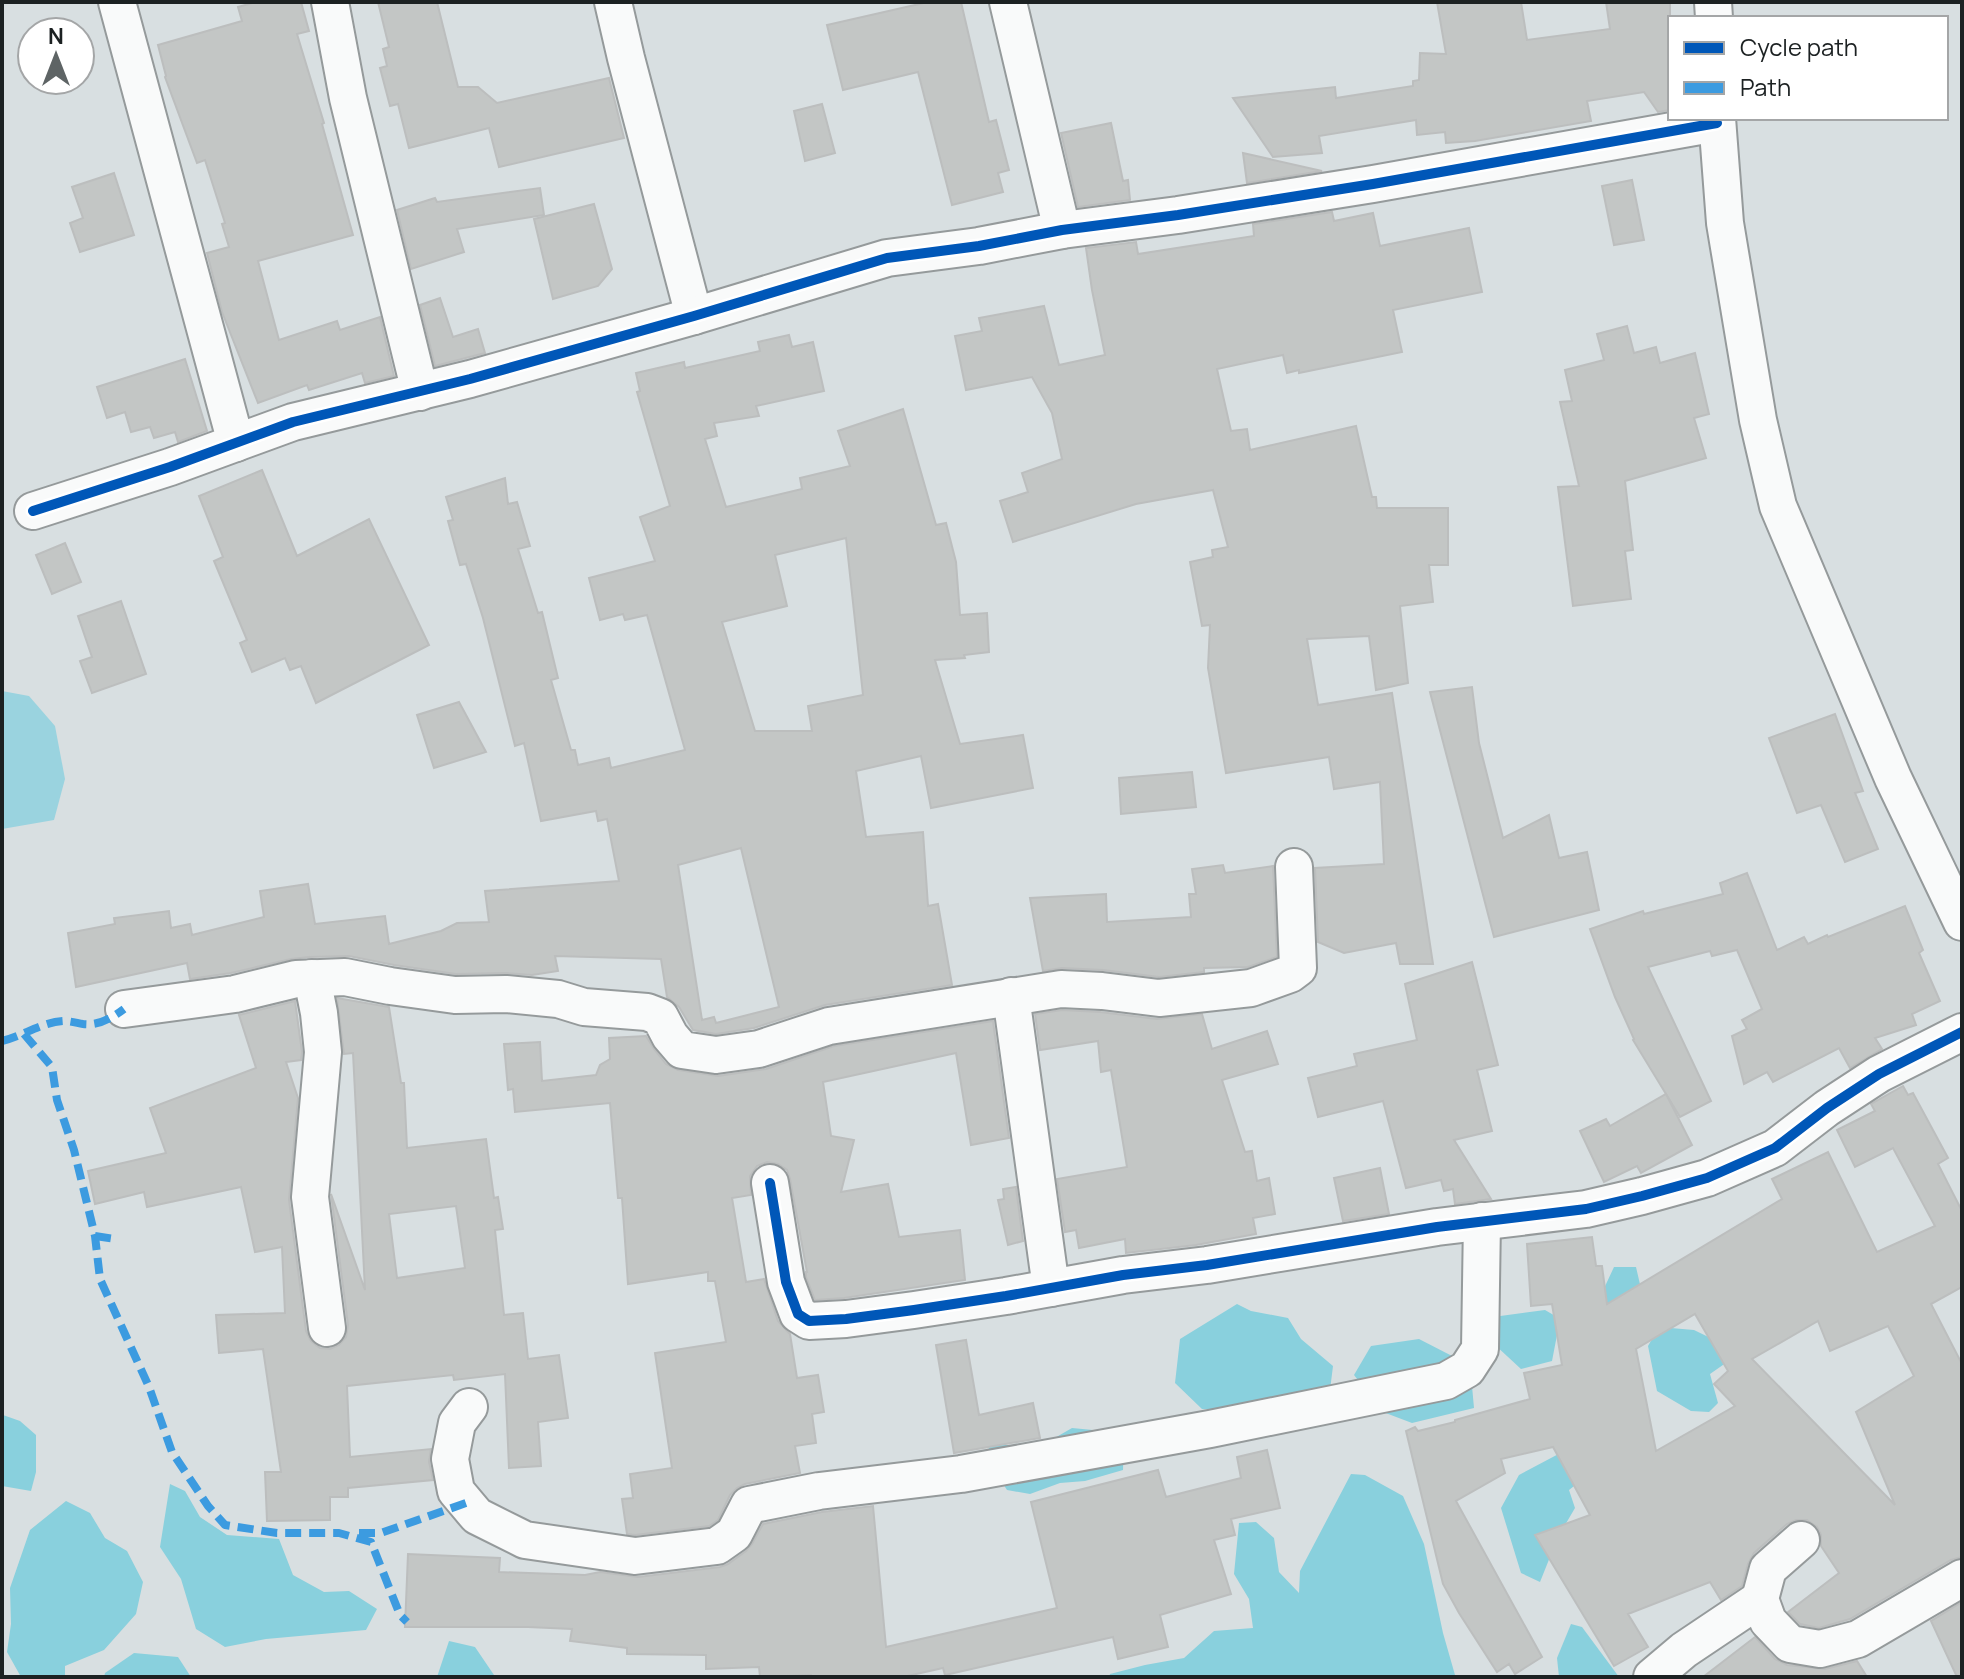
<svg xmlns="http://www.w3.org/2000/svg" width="1964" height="1679" viewBox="0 0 1964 1679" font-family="Manrope,sans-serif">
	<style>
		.green { fill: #9ad3df }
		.forest { fill: #89d0dd }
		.building { fill: #c3c6c5; stroke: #bcbebe; stroke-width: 2; fill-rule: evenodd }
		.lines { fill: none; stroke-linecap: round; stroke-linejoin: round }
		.minor-casing { stroke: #959a9b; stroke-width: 40 }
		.minor { stroke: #f9fafa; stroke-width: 36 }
		.quiet { stroke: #3c9be0; stroke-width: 8; stroke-dasharray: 16 8; stroke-linecap: butt }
		.cycleway-casing { stroke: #fff; stroke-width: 15 }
		.cycleway { stroke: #0057b8; stroke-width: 10 }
	</style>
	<rect width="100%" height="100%" fill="#d8dfe1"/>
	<polygon class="green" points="2,691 29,696 55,726 65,779 54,820 2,829"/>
	<g class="forest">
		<polygon points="1614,1267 1636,1267 1648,1319 1557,1335 1552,1361 1521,1369 1494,1344 1493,1317 1545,1310 1557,1317 1600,1297"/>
		<polygon points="1237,1304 1251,1311 1288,1318 1301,1339 1333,1366 1330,1390 1250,1411 1202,1409 1175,1383 1180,1339"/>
		<polygon points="1659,1327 1694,1330 1729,1347 1730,1360 1710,1374 1718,1403 1709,1412 1691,1411 1657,1391 1648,1346"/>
		<polygon points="1419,1339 1454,1357 1472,1386 1474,1408 1412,1423 1383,1412 1354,1375 1371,1346"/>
		<polygon points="3,1415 20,1421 36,1435 36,1472 31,1491 2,1486"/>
		<polygon points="1072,1428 1124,1433 1123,1470 1085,1481 1060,1483 1030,1494 1007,1490 985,1456 991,1444 1008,1445 1020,1458"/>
		<polygon points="1585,1440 1615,1454 1569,1490 1575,1508 1558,1537 1540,1582 1521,1573 1501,1508 1519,1475"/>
		<polygon points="1351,1474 1365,1475 1403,1496 1424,1544 1443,1633 1455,1675 1458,1677 1109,1677 1110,1674 1145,1665 1184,1658 1214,1631 1253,1628 1249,1599 1234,1574 1239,1523 1256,1522 1274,1538 1279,1572 1299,1593 1300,1571"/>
		<polygon points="170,1484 185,1491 200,1517 227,1535 279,1539 293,1575 324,1592 349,1591 377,1609 366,1630 266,1639 225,1647 196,1629 181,1579 160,1547"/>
		<polygon points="66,1501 90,1513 105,1538 127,1551 143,1582 136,1614 104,1650 65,1666 65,1677 21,1677 7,1652 11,1624 10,1588 30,1530"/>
		<polygon points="1571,1624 1582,1627 1619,1677 1559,1677 1557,1658"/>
		<polygon points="449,1641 475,1647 494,1675 499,1677 437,1677"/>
		<polygon points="134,1653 178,1657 191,1677 104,1677 105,1673"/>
	</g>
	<g class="building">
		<polygon points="256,2 301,2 309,31 297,34 324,123 322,124 353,235 258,261 279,340 337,321 340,330 380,317 394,376 365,383 362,373 309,390 307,385 258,403 222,312 207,253 229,247 222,224 225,223 205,160 197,163 165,77 166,76 158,45 242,21 238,7"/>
		<polygon points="378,2 437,2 458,87 478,87 497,103 609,78 624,138 499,167 489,128 409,148 398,104 390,106 380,68 387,66 383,49 389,47"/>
		<polygon points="928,2 961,2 989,122 996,120 1009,170 998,173 1003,192 952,205 918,72 843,90 827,25"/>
		<polygon points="1437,2 1521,2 1527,40 1610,29 1606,2 1670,2 1670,110 1658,112 1644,92 1587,101 1591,121 1475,141 1446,143 1445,132 1417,135 1416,120 1319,136 1322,153 1273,157 1233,98 1335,87 1336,98 1413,86 1413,81 1419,80 1420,53 1446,54"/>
		<polygon points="822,104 835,153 805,161 794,111"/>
		<polygon points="1111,123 1123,181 1128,180 1130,200 1078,207 1061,133"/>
		<polygon points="1243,153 1322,171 1247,183"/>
		<polygon points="114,173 134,235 80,252 70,223 83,218 72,187"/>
		<polygon points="1632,180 1644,240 1614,245 1602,186"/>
		<polygon points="540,188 544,215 457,229 464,252 411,269 397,210 435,198 437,202"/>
		<polygon points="594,204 612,269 598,286 553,299 534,219"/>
		<polygon points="1332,212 1334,221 1373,213 1380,246 1469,228 1482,292 1393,310 1402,352 1299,373 1299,370 1287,373 1283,355 1217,369 1231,431 1247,429 1250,450 1356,426 1372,497 1376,497 1377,508 1448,508 1448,565 1429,565 1433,602 1400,606 1408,683 1376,690 1369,636 1307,639 1318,705 1392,693 1433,964 1400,964 1396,943 1344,953 1318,942 1315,868 1384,864 1380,782 1334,789 1329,757 1226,773 1208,668 1210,625 1202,626 1190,562 1213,557 1212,550 1228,547 1213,490 1136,504 1013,542 1000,501 1028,492 1022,473 1062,459 1052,413 1032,377 966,390 955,336 982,331 979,318 1044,306 1059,365 1105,355 1092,290 1086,248 1136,242 1138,254 1254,236 1253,224"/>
		<polygon points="440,298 453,337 478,329 485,353 435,366 420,305"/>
		<polygon points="1627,326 1634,353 1656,347 1660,363 1695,353 1709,414 1694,418 1706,458 1625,481 1633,550 1625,551 1631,599 1573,606 1558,487 1579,486 1560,402 1572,401 1565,370 1604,360 1597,334"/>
		<path d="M789,335L792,347L813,342L824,391L756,406L759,416L714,423L717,436L705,439L726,507L802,489L800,478L850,466L838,431L903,409L936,525L946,523L956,562L960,615L987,613L989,652L964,655L965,658L935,660L960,744L1023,735L1033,788L931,808L921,756L856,771L866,837L923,832L928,906L938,904L952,985L825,1005L754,1028L716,1034L693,1030L679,1007L667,997L661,959L555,956L558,971L532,975L506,973L456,974L394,965L349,956L309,957L291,959L231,973L190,979L187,963L76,987L68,933L115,924L114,918L169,911L171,928L190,924L192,935L264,917L260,891L308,884L315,924L385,916L389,944L441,931L457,923L489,922L485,891L619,881L607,819L598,821L596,811L541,821L524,743L515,746L483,618L466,564L460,565L448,521L453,520L446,497L505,478L508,504L517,502L530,546L518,549L538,613L542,612L558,678L551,680L571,750H575L578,765L609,758L611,768L685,750L647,615L625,620L623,614L600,620L589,578L655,561L640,517L670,506L637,392L640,391L636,373L684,362L685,368L760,351L758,342ZM846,538L863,695L808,706L812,731H755L722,622L787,606L775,555ZM741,848L779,1007L716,1023L714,1017L702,1020L678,865Z"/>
		<polygon points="185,359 207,431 178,442 175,432 154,438 150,427 131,432 125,412 107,418 97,387"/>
		<polygon points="262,470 297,556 369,519 429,645 316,703 301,666 290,670 285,658 252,672 240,643 247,640 214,561 223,557 199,496"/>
		<polygon points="65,543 81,582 52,594 36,555"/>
		<polygon points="121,601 146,674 92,693 80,661 92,657 78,616"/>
		<polygon points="1472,687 1479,743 1503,838 1549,815 1559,858 1587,852 1599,910 1494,937 1430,692"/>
		<polygon points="459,702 486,752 434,768 417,715"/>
		<polygon points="1835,714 1863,791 1855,793 1878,849 1845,862 1821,805 1797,813 1769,738"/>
		<polygon points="1192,772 1196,807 1121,814 1119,778"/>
		<polygon points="1223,865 1225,873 1273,866 1277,957 1248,967 1204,968 1204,972 1159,977 1103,970 1062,968 1043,971 1030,898 1106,894 1107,922 1191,917 1189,894 1196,894 1192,869"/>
		<polygon points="1747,873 1777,950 1804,937 1808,944 1827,935 1828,937 1905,906 1923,950 1919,953 1940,1001 1912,1014 1916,1025 1875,1038 1882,1049 1850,1068 1839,1048 1773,1082 1767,1072 1744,1084 1732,1036 1747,1029 1742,1020 1762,1009 1737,950 1712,956 1710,951 1648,967 1711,1101 1680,1117 1633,1040 1634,1039 1615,997 1590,929 1643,911 1644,914 1723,894 1720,883"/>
		<polygon points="1472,962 1498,1065 1477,1070 1492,1131 1454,1140 1491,1199 1455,1204 1453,1189 1444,1191 1441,1180 1406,1188 1383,1101 1318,1117 1308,1078 1357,1066 1354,1054 1417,1040 1405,984"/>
		<path d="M337,998L389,1007L401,1083H404L407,1148L486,1139L494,1198L498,1197L503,1229L495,1230L504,1315L523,1313L528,1359L559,1355L568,1418L538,1422L541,1466L509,1468L505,1374L454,1380L453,1375L347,1386L350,1457L431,1449L429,1462L433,1480L348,1488V1497H330V1520L267,1521L265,1472H281L263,1349L219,1353L216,1315L285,1313L282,1247L255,1252L241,1187L147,1207L144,1192L95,1204L88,1171L166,1153L150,1108L256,1068L239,1015L295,1001L302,1052L301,1060L286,1062L298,1098L289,1200L306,1331L311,1341L320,1348L330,1349L339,1345L346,1337L348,1325L331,1194L365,1290L353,1053L344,1054ZM456,1206L465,1268L397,1278L389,1214Z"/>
		<polygon points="1062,1010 1100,1012 1157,1019 1202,1014 1212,1049 1267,1031 1278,1064 1222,1080 1245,1152 1252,1151 1257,1181 1269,1178 1275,1214 1253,1218 1256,1234 1196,1245 1126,1253 1125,1239 1079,1248 1076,1230 1065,1232 1057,1179 1127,1167 1111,1070 1101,1072 1098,1041 1040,1050 1035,1014"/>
		<polygon points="993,1021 1009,1138 971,1145 956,1053 823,1082 831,1136 854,1140 841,1192 888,1184 899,1237 960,1230 965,1280 844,1298 815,1300 806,1277 806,1272 807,1272 790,1179 787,1170 778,1164 767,1162 757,1166 750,1176 751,1195 732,1198 746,1282 764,1279 778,1321 790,1334 797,1378 818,1375 824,1412 812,1414 816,1443 795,1446 800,1473 745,1484 737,1488 730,1495 718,1520 709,1526 635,1535 627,1534 622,1499 633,1498 630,1474 672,1468 655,1353 726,1342 715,1281 708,1281 708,1272 628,1284 622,1198 618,1198 610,1103 515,1112 513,1089 508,1090 504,1044 540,1042 542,1081 596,1075 600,1065 610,1059 609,1038 646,1036 654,1049 666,1064 678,1070 718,1076 766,1069 834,1046"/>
		<path d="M1903,1086L1908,1095L1913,1093L1948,1158L1938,1164L1962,1211V1287L1931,1304L1962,1364V1557L1951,1560L1850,1619L1819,1628L1800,1624L1788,1612L1839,1573L1821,1546V1535L1817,1527L1807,1520H1796L1787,1524L1754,1553L1748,1564L1742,1586L1721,1600L1710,1582L1628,1614L1648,1647L1614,1666L1535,1535L1590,1515L1553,1447L1501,1459L1505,1473L1456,1501L1542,1657L1515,1674L1509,1664L1497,1672L1459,1613L1443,1584L1406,1431L1415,1427L1418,1431L1455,1422V1420L1530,1399L1524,1373L1562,1365L1552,1304L1531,1306L1527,1244L1592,1237L1596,1266H1602L1607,1304L1782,1199L1772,1179L1828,1152L1877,1252L1935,1226L1893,1148L1855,1167L1837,1130L1875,1111L1871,1104ZM1695,1314L1728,1371L1714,1384L1735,1406L1656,1451L1636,1349ZM1818,1321L1830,1351L1888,1326L1914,1376L1856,1412L1895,1505L1752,1359Z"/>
		<polygon points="1666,1094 1692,1145 1641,1173 1637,1166 1604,1182 1580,1131 1606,1119 1610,1126"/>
		<polygon points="1380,1168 1389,1214 1343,1221 1334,1178"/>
		<polygon points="1016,1187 1023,1241 1008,1245 998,1200 1004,1199 1003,1189"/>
		<polygon points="966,1340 979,1415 1033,1403 1040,1438 954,1453 936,1345"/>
		<polygon points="1267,1450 1280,1508 1231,1519 1235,1535 1214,1540 1231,1594 1160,1615 1168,1647 1118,1659 1113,1637 945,1675 943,1668 903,1677 812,1677 811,1675 760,1677 759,1667 706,1669 706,1655 627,1654 627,1648 570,1641 572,1629 528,1627 405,1627 408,1554 500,1558 499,1572 585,1575 600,1572 638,1577 720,1567 728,1564 746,1551 752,1544 763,1524 822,1512 873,1506 886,1647 1057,1608 1031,1502 1158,1470 1166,1497 1241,1478 1237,1457"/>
		<polygon points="1962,1602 1962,1677 1957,1677 1931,1621"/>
		<polygon points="1755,1637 1775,1659 1787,1665 1825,1669 1857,1661 1867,1677 1703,1677"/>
	</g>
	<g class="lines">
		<defs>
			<g id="minor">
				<polyline points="117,2 236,443"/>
				<polyline points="330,2 348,98 420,392"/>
				<polyline points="613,2 626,58 694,316"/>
				<polyline points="1008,2 1062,230"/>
				<polyline points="1713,2 1714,18"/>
				<polyline points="1717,118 1725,223 1758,420 1778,506 1893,778 1962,922"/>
				<polyline points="33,511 170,467 293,422 470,379 694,316 887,258 979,246 1062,230 1178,215 1373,184 1717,123"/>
				<polyline points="312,978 319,1013 323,1052 310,1197 327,1328"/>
				<polyline points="1011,996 1051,1288"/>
				<polyline points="124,1009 235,994 296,979 345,977 390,986 455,995 506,994 558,999 584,1007 647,1012 660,1017 670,1036 682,1050 716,1055 759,1049 829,1026 1061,989 1102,991 1159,998 1251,988 1290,974 1298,968 1294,867"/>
				<polyline points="770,1183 786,1282 798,1314 809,1321 846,1319 914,1310 1006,1296 1123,1275 1207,1265 1437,1227 1586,1209 1642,1196 1707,1178 1775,1148 1827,1108 1879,1074 1962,1032"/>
				<polyline points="469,1407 457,1423 450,1459 456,1491 477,1516 525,1540 635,1556 717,1546 734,1534 749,1505 819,1491 961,1474 1210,1429 1446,1381 1467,1369 1480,1349 1482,1221"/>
				<polyline points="1801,1540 1768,1569 1760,1599 1768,1621 1790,1644 1820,1649 1858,1639 1962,1578"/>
				<polyline points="1652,1677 1684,1650 1760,1599"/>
			</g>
		</defs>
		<use href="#minor" class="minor-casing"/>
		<use href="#minor" class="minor"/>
		<g class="quiet">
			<polyline points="24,1034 52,1067 57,1100 74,1150 95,1236 100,1279 149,1387 172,1452 208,1506 225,1525 277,1533 339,1533 371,1542 400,1615 407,1622"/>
			<path d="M2,1041C23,1036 42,1022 64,1021C70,1021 77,1023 83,1024C98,1026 112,1018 124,1009"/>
			<polyline points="95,1236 115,1239"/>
			<polyline points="359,1533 381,1533 466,1503"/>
		</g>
		<defs>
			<g id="cycleway">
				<polyline points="33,511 170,467 293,422 470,379 694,316 887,258 979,246 1062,230 1178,215 1373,184 1717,123"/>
				<polyline points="770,1183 786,1282 798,1314 809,1321 846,1319 914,1310 1006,1296 1123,1275 1207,1265 1437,1227 1586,1209 1642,1196 1707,1178 1775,1148 1827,1108 1879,1074 1962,1032"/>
			</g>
		</defs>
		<use href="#cycleway" class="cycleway-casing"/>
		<use href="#cycleway" class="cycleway"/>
	</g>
	<rect width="1964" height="1679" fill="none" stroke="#1c2122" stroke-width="8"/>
	<rect x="1668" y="16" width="280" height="104" fill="#ffffff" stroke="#a4a6a7" stroke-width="2"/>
	<rect x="1684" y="42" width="40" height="12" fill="#0057b8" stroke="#a4a6a7" stroke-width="2"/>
	<text x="1740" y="56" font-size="24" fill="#1c2122">Cycle path</text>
	<rect x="1684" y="82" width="40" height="12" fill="#3c9be0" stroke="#a4a6a7" stroke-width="2"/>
	<text x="1740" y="96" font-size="24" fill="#1c2122">Path</text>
	<g transform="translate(56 56)"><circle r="38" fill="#ffffff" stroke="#a4a6a7" stroke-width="2"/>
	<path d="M0-6L14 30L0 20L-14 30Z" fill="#5e6465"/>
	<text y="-12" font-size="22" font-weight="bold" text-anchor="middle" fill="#1c2122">N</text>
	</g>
</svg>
